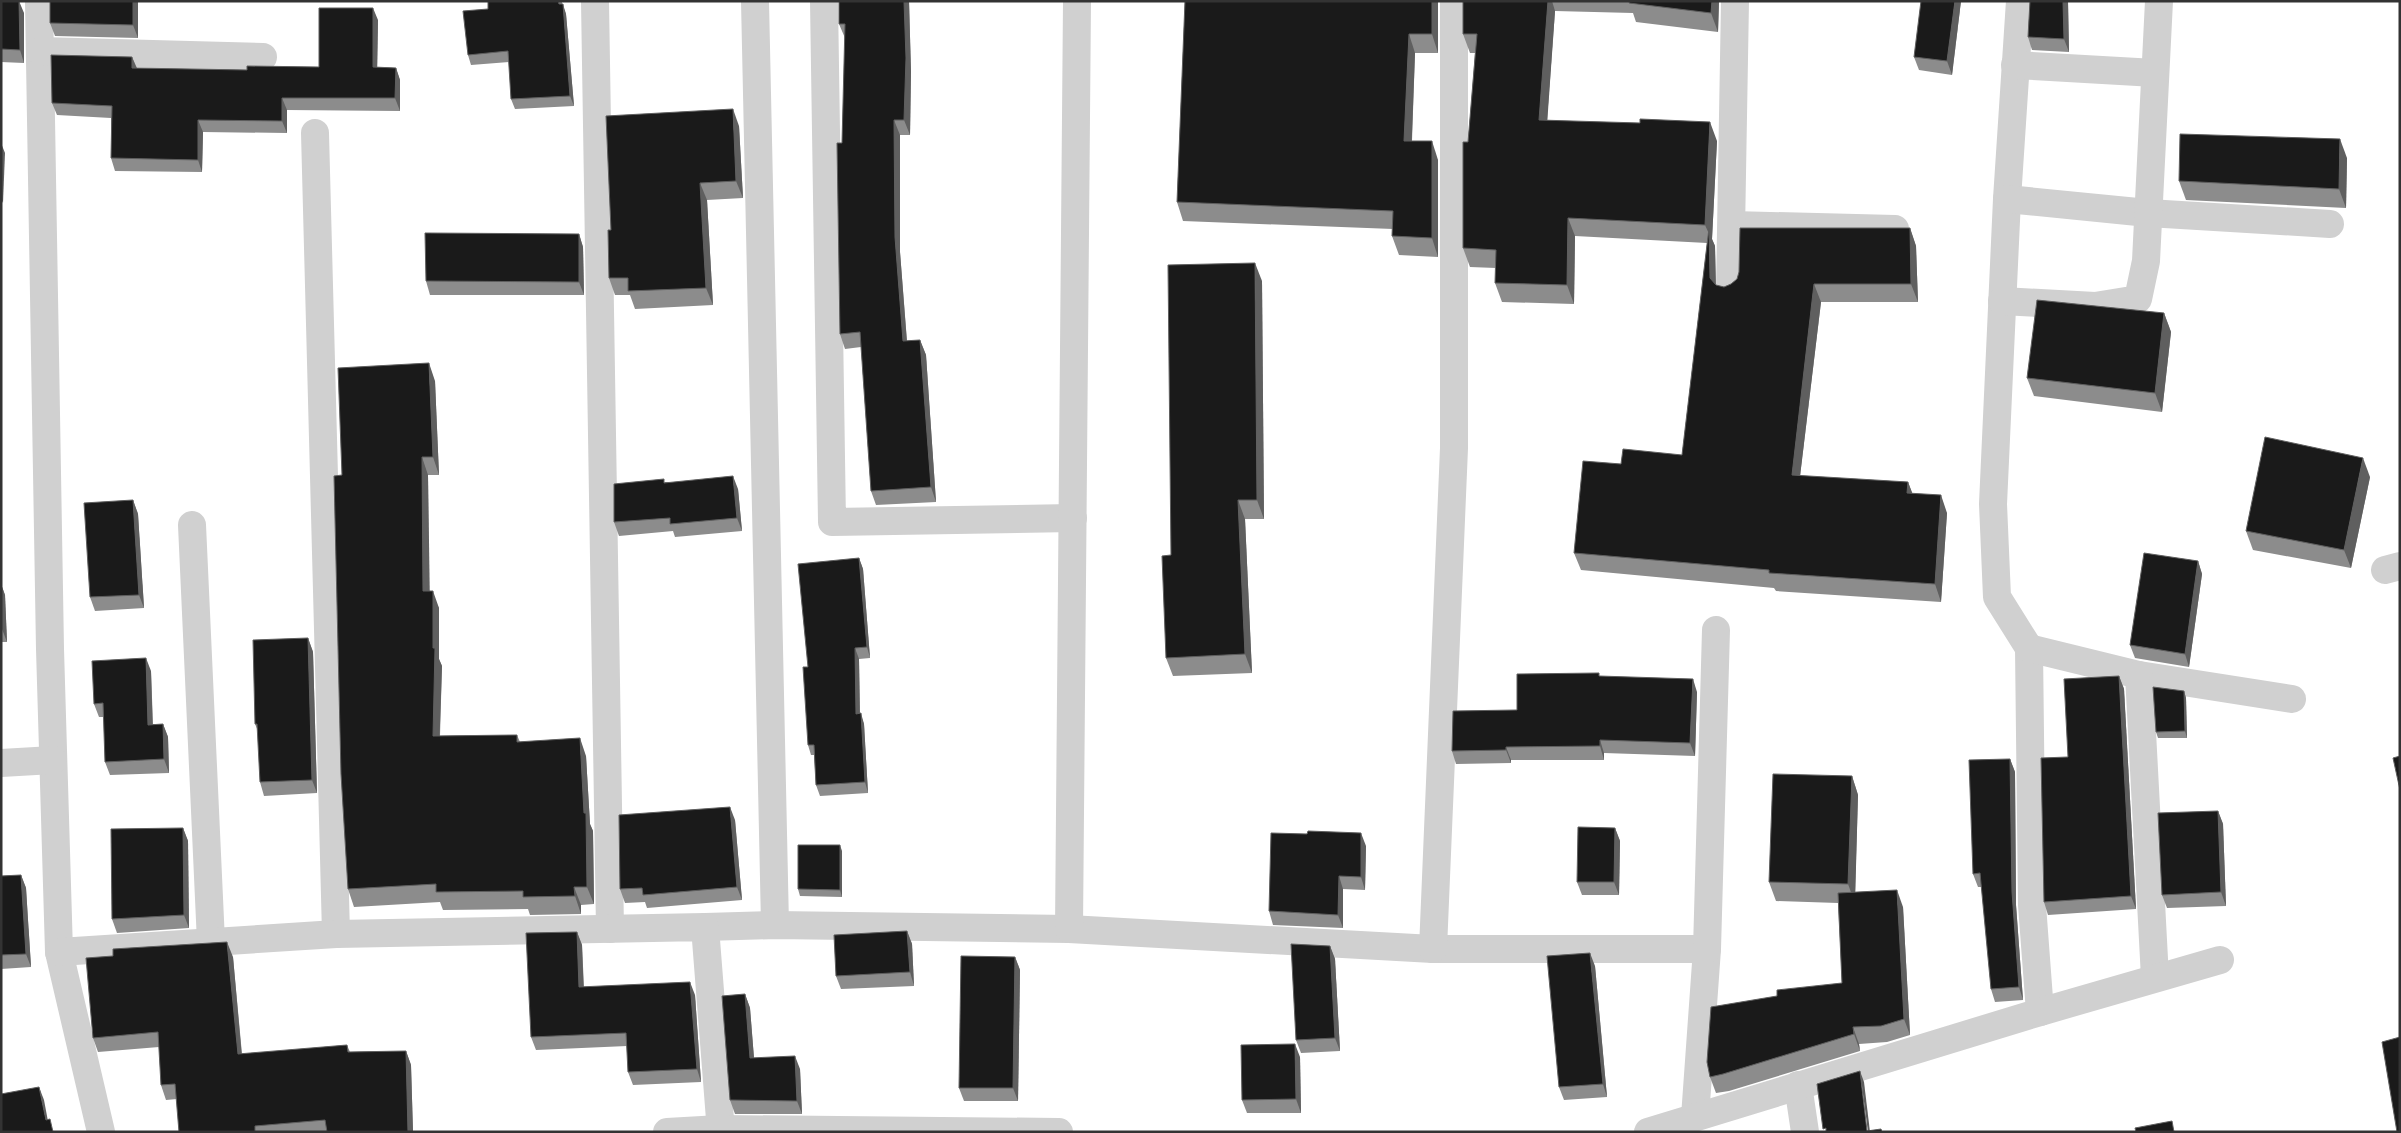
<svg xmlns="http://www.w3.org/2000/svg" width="2401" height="1133" viewBox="0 0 2401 1133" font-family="'IBM Plex Sans',sans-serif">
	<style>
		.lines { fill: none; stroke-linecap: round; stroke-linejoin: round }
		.minor { stroke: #d0d0d0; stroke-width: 28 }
		.wall { fill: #8c8c8c }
		.shaded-wall { fill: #5f5f5f }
		.building { fill: #1a1a1a; stroke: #5f5f5f }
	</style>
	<rect width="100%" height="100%" fill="#fff"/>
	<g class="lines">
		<g class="minor">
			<polyline points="39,1 50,649 59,952 101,1132"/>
			<polyline points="595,1 610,929"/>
			<polyline points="755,1 775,925"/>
			<polyline points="824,1 832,522 1073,518"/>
			<polyline points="2020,1 2007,199 1993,504 1997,597 2029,648 2032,905 2040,1012"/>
			<polyline points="40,51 263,57"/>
			<polyline points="2015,65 2155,73"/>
			<polyline points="315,133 336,934"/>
			<polyline points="2007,199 2148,213 2330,224"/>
			<polyline points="1732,225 1895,229"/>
			<polyline points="1730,289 1735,1"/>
			<polyline points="2002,301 2095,306 2138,299 2146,261 2159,1"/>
			<polyline points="192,525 211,942"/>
			<polyline points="2385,570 2400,566"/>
			<polyline points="2029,648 2139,675 2292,699"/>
			<polyline points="2139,675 2155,978"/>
			<polyline points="1,763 53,760"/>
			<polyline points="705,927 775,925 1069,929 1433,949 1707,949 1695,1117"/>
			<polyline points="1069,929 1077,1"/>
			<polyline points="1433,949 1454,448 1454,1"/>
			<polyline points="1707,949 1716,630"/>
			<polyline points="59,952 336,934 705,927 721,1132"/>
			<polyline points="1798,1085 1805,1132"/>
			<polyline points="667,1132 720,1129 1059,1132"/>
			<polyline points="1648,1132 2040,1012 2220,960"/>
		</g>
	</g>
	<g class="wall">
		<polygon points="1,1 24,13 24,63 1,62"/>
		<polygon points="50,1 138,1 138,38 55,36 50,23"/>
		<polygon points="488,1 562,1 562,4 566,14 574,106 515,109 511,99 509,62 471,65 468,55 488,9"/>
		<polygon points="839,1 909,1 911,72 910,135 900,135 900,252 907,341 920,340 926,355 936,502 876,505 871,491 861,347 845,349 840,334 842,143 845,38 839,24"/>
		<polygon points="1185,1 1438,1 1438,53 1415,53 1412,141 1438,160 1438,257 1399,255 1392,236 1393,229 1183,221 1177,202"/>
		<polygon points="1463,1 1719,1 1718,32 1636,22 1633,13 1555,11 1547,120 1717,141 1712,239 1715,246 1716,285 1724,287 1910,228 1916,246 1918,302 1821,302 1800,476 1908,482 1912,493 1947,513 1941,602 1776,591 1774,588 1581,570 1574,553 1621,464 1682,455 1707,243 1575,236 1574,304 1502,302 1495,283 1496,268 1470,267 1463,248 1468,142 1475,53 1470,53 1463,34"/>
		<polygon points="1961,1 1952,75 1919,70 1914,57"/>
		<polygon points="2030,1 2068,1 2069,52 2032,50 2028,37"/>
		<polygon points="378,20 377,67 396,68 400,80 400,111 287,110 287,133 203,132 202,172 115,171 111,158 111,118 57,115 52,103 132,57 137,68 247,70 319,67"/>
		<polygon points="739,126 743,198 707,200 713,305 635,309 630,295 615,295 609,278 611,230"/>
		<polygon points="2347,158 2346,208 2186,200 2179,181"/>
		<polygon points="579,234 583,247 584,295 430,295 426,281"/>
		<polygon points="1262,281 1264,519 1245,519 1252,673 1173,676 1166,658 1171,555"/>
		<polygon points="2164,313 2171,332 2162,412 2034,396 2027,378"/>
		<polygon points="435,381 439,475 428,475 429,591 439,608 439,659 442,666 440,736 517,735 520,742 586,756 590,824 593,831 594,904 581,905 581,914 530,915 528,909 443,910 440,902 354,907 348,889 342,475"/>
		<polygon points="2370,477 2351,568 2253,550 2246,531"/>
		<polygon points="665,482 738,489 742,531 675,537 673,531 619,536 614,522"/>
		<polygon points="133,500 138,514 144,608 95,611 90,597"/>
		<polygon points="859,558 863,569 870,658 859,659 860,713 864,724 868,793 820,796 816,785 814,755 811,755 808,745"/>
		<polygon points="2198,561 2202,574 2189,667 2135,658 2130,645"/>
		<polygon points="1,584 5,595 7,642 1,642"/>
		<polygon points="308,638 313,652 317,793 264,796 260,782 258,731 255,724"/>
		<polygon points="151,671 153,724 163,724 168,737 169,773 110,775 105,762 104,717 99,717 94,704"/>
		<polygon points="1600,676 1697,692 1695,756 1604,753 1604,760 1511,760 1511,763 1456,764 1452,751 1517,710"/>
		<polygon points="2119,676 2124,689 2136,909 2048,915 2044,902 2068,757"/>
		<polygon points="2184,691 2186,698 2187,738 2158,738 2156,732"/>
		<polygon points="2010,759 2015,772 2016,905 2023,1000 1995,1002 1991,989 1982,887 1978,887 1973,874"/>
		<polygon points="1852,776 1858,795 1855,893 1903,907 1910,1035 1887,1042 1859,1044 1860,1051 1729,1091 1716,1093 1710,1077 1777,996 1842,983 1838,903 1776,901 1769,882"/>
		<polygon points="2218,811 2223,824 2226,906 2167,908 2162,895"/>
		<polygon points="735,820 742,900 647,908 645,902 625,903 620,889"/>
		<polygon points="183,828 188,841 189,928 117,933 112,919"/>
		<polygon points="1615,828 1620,841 1619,895 1582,895 1577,882"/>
		<polygon points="1366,846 1365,890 1343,889 1343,928 1273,925 1269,911"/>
		<polygon points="842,851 842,897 800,896 798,889"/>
		<polygon points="21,875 26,888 31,967 1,969 1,876"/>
		<polygon points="907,931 912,944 914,986 841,989 836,976"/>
		<polygon points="577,932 582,945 584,987 695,995 701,1082 633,1085 628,1072 627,1046 536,1050 531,1037"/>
		<polygon points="1330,946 1335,959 1340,1051 1301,1053 1296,1040"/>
		<polygon points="113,956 233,957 242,1054 347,1045 350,1052 406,1051 411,1065 413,1132 179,1132 177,1099 166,1100 161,1085 159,1047 98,1052 93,1038"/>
		<polygon points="1015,957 1020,970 1018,1101 964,1101 959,1088"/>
		<polygon points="1595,966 1607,1097 1564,1100 1559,1087"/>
		<polygon points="745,994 750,1008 754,1058 800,1069 802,1114 735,1114 730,1100"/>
		<polygon points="1300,1057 1301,1113 1247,1113 1242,1100"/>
	</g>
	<g class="shaded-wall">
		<polygon points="19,1 24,13 24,63 20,50"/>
		<polygon points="133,1 138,1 138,38 133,25"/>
		<polygon points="904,1 909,1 911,72 910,135 904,120"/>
		<polygon points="1432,1 1438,1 1438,53 1432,34"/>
		<polygon points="1548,1 1552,1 1555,11 1546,139 1539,120"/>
		<polygon points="1712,1 1719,1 1718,32 1711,13"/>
		<polygon points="1955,1 1961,1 1952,75 1947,61"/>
		<polygon points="2063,1 2068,1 2068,2 2069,52 2064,39"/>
		<polygon points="563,4 566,14 574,106 570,96"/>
		<polygon points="373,8 378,20 377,80 373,67"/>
		<polygon points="1409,34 1415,53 1411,160 1404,141"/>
		<polygon points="132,57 137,69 132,68"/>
		<polygon points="396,68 400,80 400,111 395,98"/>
		<polygon points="282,98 287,110 287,133 282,121"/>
		<polygon points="733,109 739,126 743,198 736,181"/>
		<polygon points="198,120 203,132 202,172 198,160"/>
		<polygon points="894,120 900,135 900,252 908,356 903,341 895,237"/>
		<polygon points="1710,122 1717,141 1712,239 1715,246 1716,296 1710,278 1709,234 1705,225"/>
		<polygon points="2340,139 2347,158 2346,208 2339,189"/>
		<polygon points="1432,141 1438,160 1438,257 1432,238"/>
		<polygon points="1,143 5,153 3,203 1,199"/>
		<polygon points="700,183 707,200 713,305 706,288"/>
		<polygon points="1568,218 1575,236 1574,304 1567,285"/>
		<polygon points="1910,228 1916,246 1918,302 1911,284"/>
		<polygon points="579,234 583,247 584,295 579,282"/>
		<polygon points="1255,263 1262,281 1264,519 1257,500"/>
		<polygon points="1814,284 1821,302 1798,493 1792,475"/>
		<polygon points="2164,313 2171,332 2162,412 2155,393"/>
		<polygon points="920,340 926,355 936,502 931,487"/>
		<polygon points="429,363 435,381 439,475 433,457"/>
		<polygon points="422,457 428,475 430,608 423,591"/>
		<polygon points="2363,458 2370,477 2351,568 2344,550"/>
		<polygon points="733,476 738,489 742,531 737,518"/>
		<polygon points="1908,482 1915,500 1907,493"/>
		<polygon points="1941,495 1947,513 1941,602 1935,584"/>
		<polygon points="133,500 138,514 144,608 139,595"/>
		<polygon points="1238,500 1245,519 1252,673 1245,654"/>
		<polygon points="859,558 863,569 870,658 867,647"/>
		<polygon points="2198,561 2202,574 2189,667 2185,654"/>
		<polygon points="1,584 5,595 7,642 2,629"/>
		<polygon points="433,591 439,608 439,659 442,666 439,754 433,736"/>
		<polygon points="308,638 313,652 317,793 312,780"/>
		<polygon points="855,648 859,659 860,724 856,714"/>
		<polygon points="146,658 151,671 153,738 148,725"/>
		<polygon points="2119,676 2124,689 2136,909 2131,896"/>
		<polygon points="1693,679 1697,692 1695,756 1690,743"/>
		<polygon points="2184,691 2186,698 2187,738 2185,731"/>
		<polygon points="861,713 864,724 868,793 865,782"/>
		<polygon points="163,724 168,737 169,773 164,759"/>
		<polygon points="580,738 586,756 590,824 593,831 594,904 587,887"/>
		<polygon points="1600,740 1604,753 1604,760 1600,746"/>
		<polygon points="1506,747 1511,760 1511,763 1506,750"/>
		<polygon points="2010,759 2015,772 2016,905 2023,1000 2019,987 2012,892"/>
		<polygon points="1852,776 1858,795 1855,903 1848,884"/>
		<polygon points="730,807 735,820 742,900 737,887"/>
		<polygon points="2218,811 2223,824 2226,906 2221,892"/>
		<polygon points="183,828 188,841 189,928 184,915"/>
		<polygon points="1615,828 1620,841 1619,895 1614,882"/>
		<polygon points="1361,833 1366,846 1365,890 1361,877"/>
		<polygon points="840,845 842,851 842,897 840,890"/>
		<polygon points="21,875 26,888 31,967 26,954"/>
		<polygon points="1339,876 1343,889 1343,928 1338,915"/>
		<polygon points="574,887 581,905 581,914 575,896"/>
		<polygon points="1897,890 1903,907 1910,1035 1904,1019"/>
		<polygon points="907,931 912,944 914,986 910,972"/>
		<polygon points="577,932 582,945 584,1000 579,987"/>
		<polygon points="227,942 233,957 243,1069 238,1054"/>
		<polygon points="1330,946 1335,959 1340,1051 1335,1038"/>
		<polygon points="1590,953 1595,966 1607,1097 1603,1084"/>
		<polygon points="1015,957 1020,970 1018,1101 1013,1088"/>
		<polygon points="690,982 695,995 701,1082 697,1069"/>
		<polygon points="745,994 750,1008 755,1071 750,1058"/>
		<polygon points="1853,1027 1859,1044 1860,1051 1854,1034"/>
		<polygon points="1295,1044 1300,1057 1301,1113 1296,1099"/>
		<polygon points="406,1051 411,1065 413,1132 408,1132"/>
		<polygon points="795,1056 800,1069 802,1114 797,1101"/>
		<polygon points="1860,1071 1864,1082 1870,1132 1868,1132"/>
		<polygon points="39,1087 44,1100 50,1132 46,1120"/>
	</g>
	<g class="building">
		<polygon points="1,1 19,1 20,50 1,49"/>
		<polygon points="50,1 133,1 133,25 50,23"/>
		<polygon points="488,1 558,1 559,4 563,4 570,96 511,99 508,51 468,55 463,11 488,9"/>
		<polygon points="839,1 904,1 906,58 904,120 894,120 895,237 903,341 920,340 931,487 871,491 860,332 840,334 837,143 842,143 845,24 839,24"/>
		<polygon points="1185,1 1432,1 1432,34 1409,34 1404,141 1432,141 1432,238 1392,236 1393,211 1177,202"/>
		<polygon points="1463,1 1548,1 1539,120 1640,123 1640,119 1710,122 1705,225 1568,218 1567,285 1495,283 1496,250 1463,248 1463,142 1468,142 1477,34 1463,34"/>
		<polygon points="1630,1 1712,1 1711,13 1629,3"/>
		<polygon points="1921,1 1955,1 1947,61 1914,57"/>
		<polygon points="2030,1 2063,1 2064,39 2028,37"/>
		<polygon points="319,8 373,8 373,67 396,68 395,98 282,98 282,121 198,120 198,160 111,158 112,106 52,103 51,55 132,57 132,68 247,70 247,66 319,67"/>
		<polygon points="733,109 736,181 700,183 706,288 628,291 628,278 609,278 608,230 611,230 606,116"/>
		<polygon points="2180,134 2340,139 2339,189 2179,181"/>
		<polygon points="1709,228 1710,278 1716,285 1724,287 1731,284 1737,279 1739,272 1740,228 1910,228 1911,284 1814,284 1792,475 1908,482 1907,493 1941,495 1935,584 1769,573 1769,570 1574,553 1583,461 1621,464 1623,449 1682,455"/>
		<polygon points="425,233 579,234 579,282 426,281"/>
		<polygon points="1255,263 1257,500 1238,500 1245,654 1166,658 1162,556 1171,555 1168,265"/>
		<polygon points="2037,300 2164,313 2155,393 2027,378"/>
		<polygon points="429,363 433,457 422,457 423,591 433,591 433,648 435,648 433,736 517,735 517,742 580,738 584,813 586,813 587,887 574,887 575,896 523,897 523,891 436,892 436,884 348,889 341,774 334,476 342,475 338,368"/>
		<polygon points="2265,437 2363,458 2344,550 2246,531"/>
		<polygon points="733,476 737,518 670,524 670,518 614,522 614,484 664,479 664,483"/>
		<polygon points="133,500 139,595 90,597 84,503"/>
		<polygon points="2144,553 2198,561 2185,654 2130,645"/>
		<polygon points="859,558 867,647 855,648 856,714 861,713 865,782 816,785 814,745 808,745 803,667 808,667 798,564"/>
		<polygon points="308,638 312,780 260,782 257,724 255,724 253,640"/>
		<polygon points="146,658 148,725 163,724 164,759 105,762 103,703 94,704 92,661"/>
		<polygon points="1599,673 1599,676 1693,679 1690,743 1600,740 1600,746 1506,747 1506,750 1452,751 1453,711 1517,710 1517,674"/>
		<polygon points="2119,676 2131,896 2044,902 2041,758 2068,757 2064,679"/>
		<polygon points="2153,687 2184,691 2185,731 2156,732"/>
		<polygon points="2400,756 2400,790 2393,758"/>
		<polygon points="2010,759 2012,892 2019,987 1991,989 1980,873 1973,874 1969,760"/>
		<polygon points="1773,774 1852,776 1848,884 1769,882"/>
		<polygon points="730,807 737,887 643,895 642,888 620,889 619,815"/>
		<polygon points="2218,811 2221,892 2162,895 2158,813"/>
		<polygon points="1578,827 1615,828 1614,882 1577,882"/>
		<polygon points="183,828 184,915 112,919 111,829"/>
		<polygon points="1308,831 1361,833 1361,877 1339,876 1338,915 1269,911 1271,833 1307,834"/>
		<polygon points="798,845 840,845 840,890 798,889"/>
		<polygon points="21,875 26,954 1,955 1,876"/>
		<polygon points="1897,890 1904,1019 1881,1026 1853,1027 1854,1034 1723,1074 1710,1077 1707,1062 1711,1007 1777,996 1777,990 1842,983 1838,893"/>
		<polygon points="907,931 910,972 836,976 834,935"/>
		<polygon points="577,932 579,987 690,982 697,1069 628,1072 626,1033 531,1037 526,933"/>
		<polygon points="227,942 238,1054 347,1045 348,1052 406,1051 408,1132 327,1132 325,1120 255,1126 255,1132 179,1132 175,1084 161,1085 158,1032 93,1038 86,958 113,956 113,949"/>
		<polygon points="1291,944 1330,946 1335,1038 1296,1040"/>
		<polygon points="1590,953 1603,1084 1559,1087 1547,956"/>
		<polygon points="961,956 1015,957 1013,1088 959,1088"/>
		<polygon points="745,994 750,1058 795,1056 797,1101 730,1100 722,996"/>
		<polygon points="2400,1037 2400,1132 2397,1132 2382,1042"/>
		<polygon points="1295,1044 1296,1099 1242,1100 1241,1045"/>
		<polygon points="1860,1071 1867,1131 1881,1129 1882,1132 1826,1132 1826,1128 1823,1129 1817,1084"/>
		<polygon points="39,1087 46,1120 50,1119 53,1132 1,1132 1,1094"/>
		<polygon points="2172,1121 2174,1132 2136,1132 2135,1128"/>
	</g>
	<rect width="2401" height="1133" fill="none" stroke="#333333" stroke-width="5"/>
</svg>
